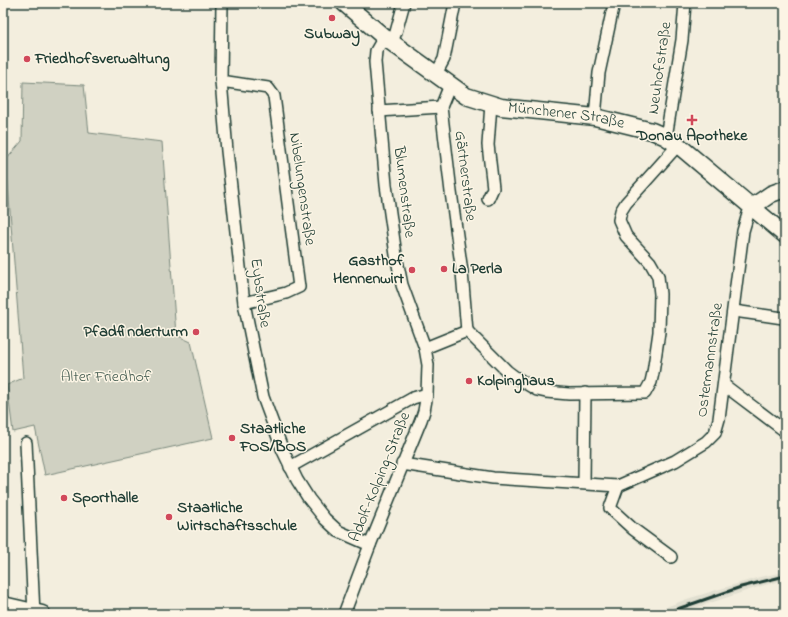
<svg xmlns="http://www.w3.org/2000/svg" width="788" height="617" viewBox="0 0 788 617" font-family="'Indie Flower',sans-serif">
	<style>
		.built { fill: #e1dfd0 }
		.green { fill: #d0d1c2; stroke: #78877b }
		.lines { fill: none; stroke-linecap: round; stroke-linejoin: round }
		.street-casing { stroke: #1f3d34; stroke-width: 14 }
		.secondary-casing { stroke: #1f3d34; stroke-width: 19 }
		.street { stroke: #fcf5e5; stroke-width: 11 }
		.secondary { stroke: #fcf5e5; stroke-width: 16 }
		.rail { stroke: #1f3d34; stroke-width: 3 }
		.poi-dot { fill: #d1495b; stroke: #fcf5e5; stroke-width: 1.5 }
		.labels { text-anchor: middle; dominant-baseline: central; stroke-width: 3; stroke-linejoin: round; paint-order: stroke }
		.poi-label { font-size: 16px; font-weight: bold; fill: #1f3d34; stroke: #fcf5e5; text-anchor: start }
		.street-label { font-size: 16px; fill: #1f3d34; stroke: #fcf5e5 }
		.park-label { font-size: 16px; fill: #425b50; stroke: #fcf5e5 }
	</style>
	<rect width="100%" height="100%" fill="#f3eede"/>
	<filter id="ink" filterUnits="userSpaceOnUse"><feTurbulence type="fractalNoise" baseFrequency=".025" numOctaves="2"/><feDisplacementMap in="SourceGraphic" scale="8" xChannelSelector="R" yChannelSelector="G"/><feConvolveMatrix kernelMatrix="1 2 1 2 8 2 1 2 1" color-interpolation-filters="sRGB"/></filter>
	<g filter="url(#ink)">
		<polygon class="built" points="785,572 785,580 761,586 677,614 648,614 687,599 760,577"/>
		<polygon class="green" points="23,82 84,85 89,133 162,142 176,335 191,342 213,438 45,475 35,427 13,432 7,385 23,378 6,160 22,141"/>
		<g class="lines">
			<defs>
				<g id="street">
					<polyline points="222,3 221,81 227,151 244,303 263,397 283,451 297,480 309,499 325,519 338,531 370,545"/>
					<polyline points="392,42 396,32 404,3"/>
					<polyline points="436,74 444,59 455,3"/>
					<polyline points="221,81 268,88 274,96 299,287 286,293 244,303"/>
					<polyline points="450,85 441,107 451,192 462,272 467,331"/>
					<polyline points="379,111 441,107"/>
					<polyline points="595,117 599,73 614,3"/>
					<polyline points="666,137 682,40 685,3"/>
					<polyline points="488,199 493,188 488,145 491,104"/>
					<polyline points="734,311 783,318 785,319"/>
					<polyline points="467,331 507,371 515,377 537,390 546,392 569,394 645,393 651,382 653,373 659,332 660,294 658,276 650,262 626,236 619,220 621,211 626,203 678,145"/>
					<polyline points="425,348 467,331"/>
					<polyline points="724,385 785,431"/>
					<polyline points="26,443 34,614"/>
					<polyline points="402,464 493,478 618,486 675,461 706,442 715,433 719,419 743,231 748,214 752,207"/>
					<polyline points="290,467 413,398 427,394"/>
					<polyline points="584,483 585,393"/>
					<polyline points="618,486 610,508 633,529 671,557"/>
					<polyline points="344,614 370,545 421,420 424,411 427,394 428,365 425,348 402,285 396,255 386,185 375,62 376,51 384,37"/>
				</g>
				<g id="secondary">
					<path id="s1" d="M344,3L384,37L466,96L501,107L595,117L652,131L666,137L678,145L785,235"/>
					<polyline points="752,207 771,194 785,189"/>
					<polyline points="3,605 42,614"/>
				</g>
			</defs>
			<use href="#street" class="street-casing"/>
			<use href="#secondary" class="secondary-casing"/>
			<use href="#street" class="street"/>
			<use href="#secondary" class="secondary"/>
			<polyline class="rail" points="663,614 741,587 785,576"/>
		</g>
	</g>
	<g class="poi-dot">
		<circle cx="332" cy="18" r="4"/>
		<circle cx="27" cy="59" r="4"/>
		<path d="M690 114h4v4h4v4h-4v4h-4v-4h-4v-4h4z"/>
		<circle cx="444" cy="269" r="4"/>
		<circle cx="412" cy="270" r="4"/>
		<circle cx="196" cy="332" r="4"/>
		<circle cx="469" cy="381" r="4"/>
		<circle cx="232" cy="438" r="4"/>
		<circle cx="64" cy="498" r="4"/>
		<circle cx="169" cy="517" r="4"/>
	</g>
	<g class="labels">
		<g class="poi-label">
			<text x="332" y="34" text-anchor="middle">Subway</text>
			<text x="35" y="59">Friedhofsverwaltung</text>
			<text x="692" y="136" text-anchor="middle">Donau Apotheke</text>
			<text x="404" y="261" text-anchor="end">Gasthof<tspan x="404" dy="18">Hennenwirt</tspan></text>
			<text x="452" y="269">La Perla</text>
			<text x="188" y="332" text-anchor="end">Pfadfinderturm</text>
			<text x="477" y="381">Kolpinghaus</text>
			<text x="240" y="429">Staatliche<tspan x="240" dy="18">FOS/BOS</tspan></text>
			<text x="72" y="498">Sporthalle</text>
			<text x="177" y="508">Staatliche<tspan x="177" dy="18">Wirtschaftsschule</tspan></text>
		</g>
		<g class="street-label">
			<text transform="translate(660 68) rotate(-82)">Neuhofstraße</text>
			<text stroke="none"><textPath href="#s1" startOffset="256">Münchener Straße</textPath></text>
			<text transform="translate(465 176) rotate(83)">Gärtnerstraße</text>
			<text transform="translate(302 189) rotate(82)">Nibelungenstraße</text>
			<text transform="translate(404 192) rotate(83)">Blumenstraße</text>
			<text transform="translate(260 293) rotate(82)">Eybstraße</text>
			<text transform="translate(710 360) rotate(-82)">Ostermannstraße</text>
			<text transform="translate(380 477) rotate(-68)">Adolf-Kolping-Straße</text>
		</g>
		<g class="park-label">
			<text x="106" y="377">Alter Friedhof</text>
		</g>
	</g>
	<rect width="788" height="617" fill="none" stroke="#fcf5e5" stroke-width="16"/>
	<rect x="8" y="8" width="772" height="601" fill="none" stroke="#1f3d34" stroke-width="1.5" filter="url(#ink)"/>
</svg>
